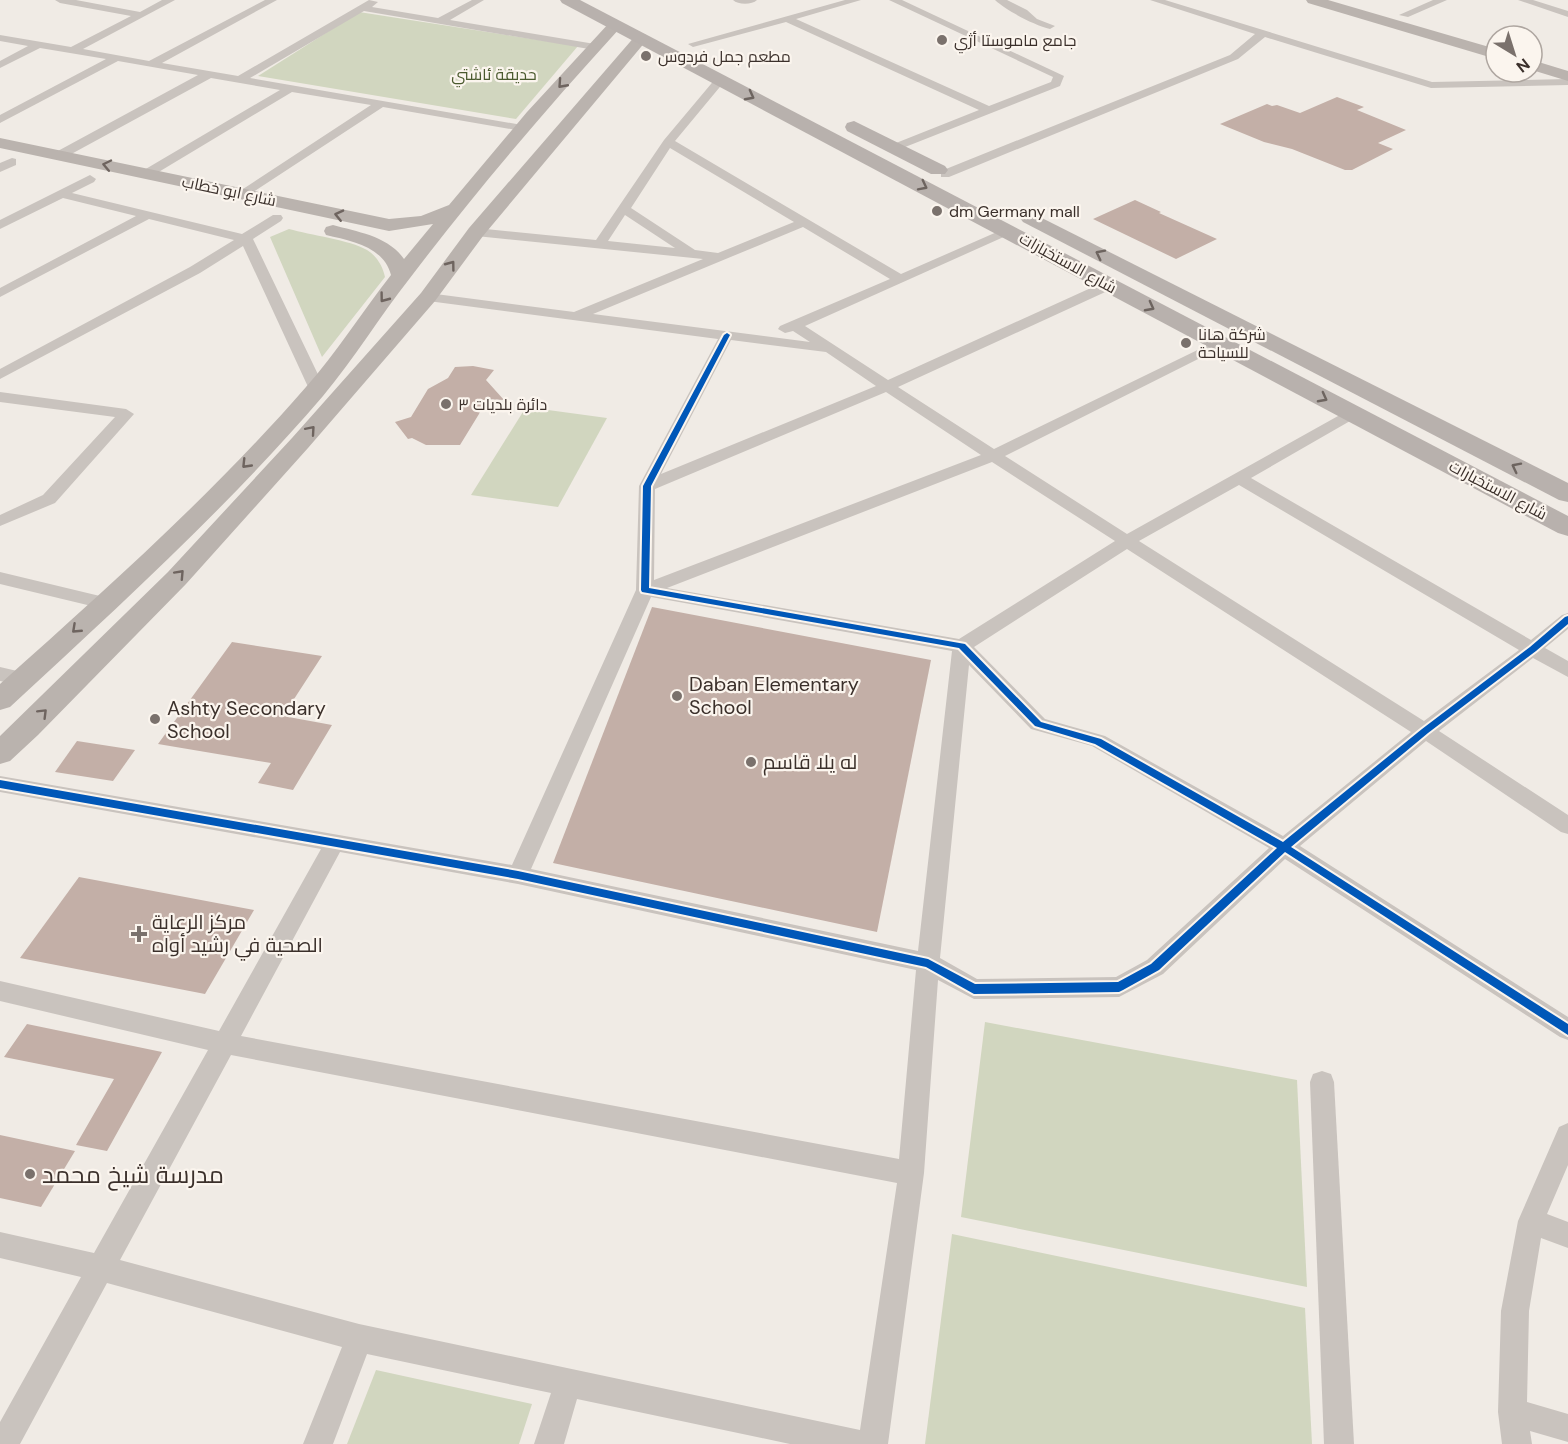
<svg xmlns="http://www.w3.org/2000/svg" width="1568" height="1444" viewBox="0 0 1568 1444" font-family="'DM Sans',Cairo,sans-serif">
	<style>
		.green { fill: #d1d6bf }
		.building { fill: #c3afa7 }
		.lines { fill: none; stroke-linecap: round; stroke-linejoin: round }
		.street { fill: #c9c3be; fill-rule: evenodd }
		.secondary { fill: #bab3ae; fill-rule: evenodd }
		.primary { fill: #b8b1ad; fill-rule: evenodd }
		.cycleway-casing { stroke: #fbf5ee; stroke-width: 4 }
		.cycleway { fill: #0057b8; fill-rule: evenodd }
		.oneway { stroke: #6e645f }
		.oneway2 { stroke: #6d645f }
		.poi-dot { fill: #7a716c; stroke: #fbf5ee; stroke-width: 2 }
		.labels { text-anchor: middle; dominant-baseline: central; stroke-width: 4.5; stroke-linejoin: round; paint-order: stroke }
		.far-poi-label { font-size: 16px; fill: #3b302b; stroke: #fbf5ee; text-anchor: start }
		.far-park-label { font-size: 16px; fill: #4a5a2e; stroke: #fbf5ee }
		.far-street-label { font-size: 16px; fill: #3b302b; stroke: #fbf5ee }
		.poi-label { font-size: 20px; fill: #3b302b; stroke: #fbf5ee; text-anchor: start }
		.near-poi-label { font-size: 24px; fill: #3b302b; stroke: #fbf5ee; text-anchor: start }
	</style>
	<rect width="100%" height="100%" fill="#f0ebe5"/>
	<g class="green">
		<polygon points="359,12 578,46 516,119 258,76"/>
		<path d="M289,229C310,235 350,240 367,250C377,256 383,267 385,277L322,357L270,237Z"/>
		<polygon points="526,407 607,418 558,507 471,495"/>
		<polygon points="985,1022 1297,1080 1307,1287 961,1217"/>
		<polygon points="952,1234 1305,1308 1312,1444 925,1444"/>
		<polygon points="376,1370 532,1404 519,1444 347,1444"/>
	</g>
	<g class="building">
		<polygon points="1337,97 1364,107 1357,110 1406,130 1378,143 1393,149 1352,170 1345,170 1292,149 1264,142 1220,124 1267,104 1272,106 1277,105 1300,113"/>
		<polygon points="1135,200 1161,212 1159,213 1217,239 1176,259 1093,219"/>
		<polygon points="473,366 494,370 486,380 504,400 485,399 479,414 460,445 426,445 412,438 408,439 395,422 411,417 428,389 448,378 455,367"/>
		<polygon points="652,607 931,660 877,932 553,863"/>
		<polygon points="232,642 322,656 283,716 332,725 293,790 258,783 271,763 158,744"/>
		<polygon points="77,741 135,750 113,781 55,772"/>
		<polygon points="79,877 254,910 205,994 20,958"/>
		<polygon points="27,1024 162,1052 107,1151 76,1145 114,1079 4,1057"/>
		<polygon points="0,1135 75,1151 41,1207 0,1198"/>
	</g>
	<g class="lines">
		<g class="street">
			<polygon points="55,0 76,0 140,12 162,0 175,0 83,49 149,61 265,0 277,0 162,63 238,76 369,0 378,2 372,7 438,18 472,0 484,0 450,20 595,44 600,47 595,50 364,11 250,78 522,125 528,128 522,131 383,107 244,198 238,194 240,191 371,105 292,92 152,176 144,176 144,170 280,90 211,78 64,158 56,158 56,152 198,75 118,61 0,123 0,115 106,59 40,48 0,68 0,61 28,46 0,41 0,35 71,47 131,16 60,3"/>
			<path d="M733,0H757C752,5 738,5 733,0Z"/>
			<polygon points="845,0 861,0 796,19 989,106 1051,82 1053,77 889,0 902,0 1064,76 1060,86 895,151 891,149 891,145 979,110 786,22 693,47 688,44"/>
			<path d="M995,0H1007L1027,10L1037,19L1055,26L1050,29C1034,25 1007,11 995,0Z"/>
			<polygon points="1150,0 1165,0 1432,82 1568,79 1568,85 1431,88 1265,37 1238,59 949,177 941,177 941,171 1230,55 1255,34"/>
			<polygon points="1433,0 1447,0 1408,17 1399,15"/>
			<polygon points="1518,0 1533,0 1568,11 1568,17"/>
			<path d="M720,77L725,80L724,82L675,141L901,274L1006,228H1016L1017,231L805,326L888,380L1104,282H1114L1116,285L1114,288L898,387L994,449L1216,341H1226L1228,344L1005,456L1127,534L1347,411H1357L1360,414L1357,417L1251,478L1531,640L1562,615L1568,613V629L1545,648L1568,661V677L1533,658L1439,731L1568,815V834L1561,832L1426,741L1300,846L1568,1017V1040L1560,1037L1285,859L1163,974L1119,997L974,999L938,980L924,1173L888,1444H790L577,1399L564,1444H534L551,1393L367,1354L333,1444H303L342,1347L107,1283L20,1444H0V1422L81,1277L0,1258V1232L94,1253L208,1050L0,1001V981L219,1031L321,849L0,792V776L512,865L636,590L639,486L718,339L428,301L421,297L428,293L574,312L703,259L476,236L470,232L476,228L596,240L664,140L716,78ZM670,148L794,222L718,253L695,250L631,208ZM625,215L675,248L608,241ZM803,227L890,279L780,326L778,329L785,333L793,331L810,342L593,314ZM731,340L826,352L876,386L661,474ZM886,392L981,455L654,580L655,489ZM992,462L1115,541L959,639L667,588ZM1239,485L1519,650L1424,721L1139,541ZM1127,549L1411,732L1283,836L1105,736L1045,719L974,647ZM651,597L952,651L918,951L531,869ZM969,665L1031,729L1092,746L1269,848L1147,960L1116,977L977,979L940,958ZM340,852L518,884L916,970L899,1159L241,1036ZM231,1055L897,1183L860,1430L359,1324L120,1260Z"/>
			<polygon points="12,158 16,159 16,165 0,172 0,163"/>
			<polygon points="90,175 96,179 94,182 72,193 242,234 273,215 281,215 283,218 281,221 253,239 325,389 322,392 312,392 309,389 243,246 200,273 0,379 0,369 190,267 234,240 149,219 0,297 0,288 136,216 63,198 0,229 0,220"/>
			<polygon points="0,392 126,409 134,414 55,503 0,526 0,515 43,495 115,417 0,402"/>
			<polygon points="0,572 104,597 110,599 113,603 110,607 104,609 0,584"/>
			<polygon points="0,667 30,674 32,679 30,684 23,686 0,681"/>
			<polygon points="1322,1071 1331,1074 1334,1082 1354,1444 1324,1444 1310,1082 1313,1074"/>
			<polygon points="1568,1123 1568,1165 1547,1214 1568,1222 1568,1248 1541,1238 1529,1311 1527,1402 1568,1414 1568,1442 1530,1431 1532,1444 1502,1444 1498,1412 1501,1311 1518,1221 1559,1127"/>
		</g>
		<g class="secondary">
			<polygon points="1306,0 1328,0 1496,49 1496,59 1308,3"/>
			<path d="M615,21L620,22L622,25L620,28C547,108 476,191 410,278C380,316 354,359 323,396C227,508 118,607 10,707L0,710V684C106,589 213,494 306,387C337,352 362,312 391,275C384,247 352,241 326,235L324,231L326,227L333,225C358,232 388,236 404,259L433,224L389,231L0,148V138L389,219L421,216L449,205L527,112L610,22Z"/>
			<polygon points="641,33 646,35 649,38 646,41 483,236 435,301 308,448 186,584 38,735 10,761 0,764 0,736 168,572 292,438 421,293 469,228 636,35"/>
			<polygon points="1532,60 1568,71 1568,81 1532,70"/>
		</g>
		<g class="primary">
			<polygon points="560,0 580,0 1568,516 1568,536 1558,533 562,3"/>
			<polygon points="854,121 945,166 948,170 945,174 931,174 847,131 845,127 847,123"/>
			<polygon points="1030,212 1568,483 1568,502 1559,500 1023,222 1020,218 1023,214"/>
		</g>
		<defs>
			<polygon id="cycleway" points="727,333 730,335 651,486 649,588 965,644 1041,722 1101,739 1283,842 1422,729 1530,647 1565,617 1568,616 1568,624 1536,651 1428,733 1291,847 1568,1024 1568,1035 1285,852 1159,970 1123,990 1119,992 974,994 926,967 518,879 0,788 0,780 518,871 928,959 975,984 1118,982 1151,964 1277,848 1095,744 1035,726 959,648 642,592 641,590 643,486 724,335"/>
		</defs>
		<use href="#cycleway" class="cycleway-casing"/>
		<use href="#cycleway" class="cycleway"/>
	</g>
	<defs><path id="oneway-chevron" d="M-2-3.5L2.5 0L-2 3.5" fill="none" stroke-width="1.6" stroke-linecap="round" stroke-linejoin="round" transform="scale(1.5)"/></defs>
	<g class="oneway">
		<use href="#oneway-chevron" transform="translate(562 84) rotate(132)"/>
		<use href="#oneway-chevron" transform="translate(107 165) rotate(-168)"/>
		<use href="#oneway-chevron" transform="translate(339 215) rotate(-167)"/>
		<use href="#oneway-chevron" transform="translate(451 265) rotate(-53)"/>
		<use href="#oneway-chevron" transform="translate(384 298) rotate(127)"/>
		<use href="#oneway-chevron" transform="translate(311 430) rotate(-49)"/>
		<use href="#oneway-chevron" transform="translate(246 464) rotate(134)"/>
		<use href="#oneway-chevron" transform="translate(180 574) rotate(-47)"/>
		<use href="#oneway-chevron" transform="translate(76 629) rotate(137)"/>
		<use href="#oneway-chevron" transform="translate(43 713) rotate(-45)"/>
	</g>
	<g class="oneway2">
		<use href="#oneway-chevron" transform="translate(750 96) rotate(28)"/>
		<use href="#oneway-chevron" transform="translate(923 186) rotate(27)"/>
		<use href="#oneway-chevron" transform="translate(1100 254) rotate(-153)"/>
		<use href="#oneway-chevron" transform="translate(1150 307) rotate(28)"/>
		<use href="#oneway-chevron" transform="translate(1323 398) rotate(28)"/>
		<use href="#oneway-chevron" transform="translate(1516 467) rotate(-153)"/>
	</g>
	<g class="poi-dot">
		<circle cx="942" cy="40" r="6"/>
		<circle cx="646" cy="56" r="6"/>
		<circle cx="937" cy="211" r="6"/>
		<circle cx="1186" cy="343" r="6"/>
		<circle cx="446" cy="404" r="6"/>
		<circle cx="677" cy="696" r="6"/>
		<circle cx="155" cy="719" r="6"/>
		<circle cx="751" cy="762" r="6"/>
		<path d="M136 925h6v6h6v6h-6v6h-6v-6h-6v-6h6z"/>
		<circle cx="30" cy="1174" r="6"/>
	</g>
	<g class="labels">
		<g class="far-poi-label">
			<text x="954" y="40">جامع ماموستا أژي</text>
			<text x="658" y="56">مطعم جمل فردوس</text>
			<text x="949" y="211">dm Germany mall</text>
			<text x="1198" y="334">شركة هانا<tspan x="1198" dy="18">للسياحة</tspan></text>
			<text x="458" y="404">دائرة بلديات ٣</text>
		</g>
		<g class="far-park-label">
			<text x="494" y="74">حديقة ئاشتي</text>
		</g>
		<g class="far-street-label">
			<text transform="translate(229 191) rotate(12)">شارع ابو خطاب</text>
			<text transform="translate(1068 263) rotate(29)">شارع الاستخبارات</text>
			<text transform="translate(1498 490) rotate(28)">شارع الاستخبارات</text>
		</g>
		<g class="poi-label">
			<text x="689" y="684">Daban Elementary<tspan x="689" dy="23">School</tspan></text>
			<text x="167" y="708">Ashty Secondary<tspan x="167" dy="23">School</tspan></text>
			<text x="763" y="762">له يلا قاسم</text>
			<text x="152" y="922">مركز الرعاية<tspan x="152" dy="23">الصحية في رشيد أواه</tspan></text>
		</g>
		<g class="near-poi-label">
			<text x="42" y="1174">مدرسة شيخ محمد</text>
		</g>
	</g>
	<g transform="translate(1514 54) rotate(142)"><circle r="28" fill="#fbf5ee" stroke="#aea6a0" stroke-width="1.5"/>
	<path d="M0-4.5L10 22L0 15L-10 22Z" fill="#7a716c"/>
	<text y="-9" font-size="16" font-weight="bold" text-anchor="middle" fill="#3b302b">N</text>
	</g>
</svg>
